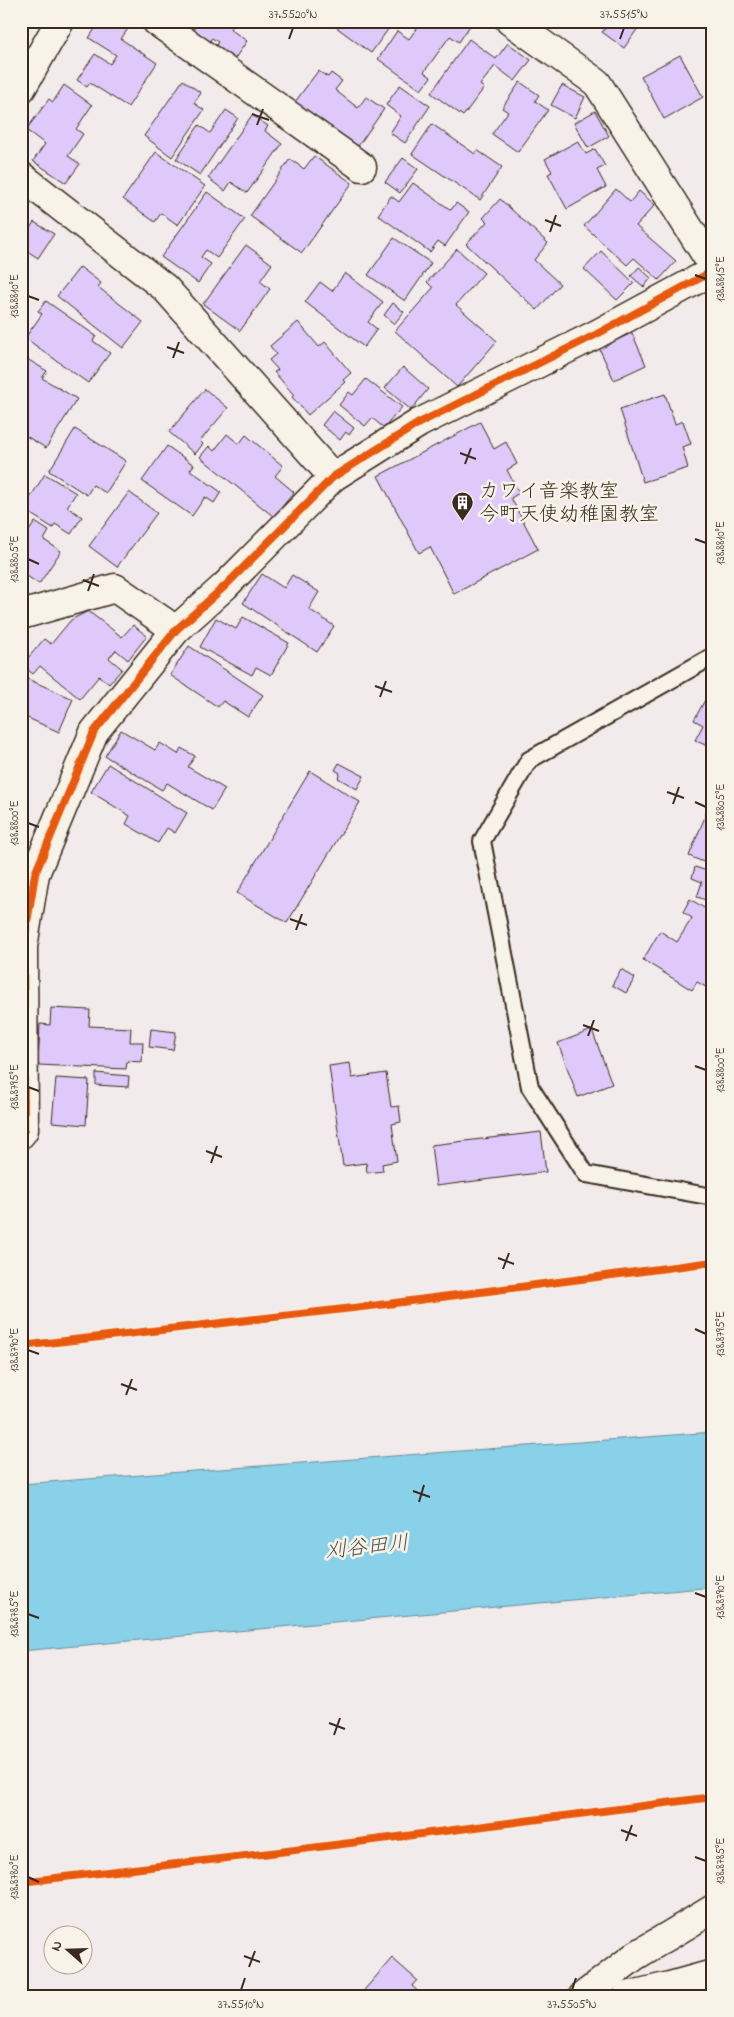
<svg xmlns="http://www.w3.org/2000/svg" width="734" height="2017" viewBox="0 0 734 2017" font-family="'Indie Flower','Klee One',sans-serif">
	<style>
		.water { fill: #88d1e9; stroke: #698e98 }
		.building { fill: #dec9fa; stroke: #3b2a1e }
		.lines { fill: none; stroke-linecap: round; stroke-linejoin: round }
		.lane-casing { stroke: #3b2a1e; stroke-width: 20 }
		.street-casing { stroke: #3b2a1e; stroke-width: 31 }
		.secondary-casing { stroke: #3b2a1e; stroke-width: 31 }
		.lane { stroke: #f7f3e8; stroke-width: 16 }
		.street { stroke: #f7f3e8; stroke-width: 28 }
		.secondary { stroke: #f7f3e8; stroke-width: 28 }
		.cycleway-casing { stroke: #f7f3e8; stroke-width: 11 }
		.cycleway { stroke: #e8590c; stroke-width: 8 }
		.ticks { fill: none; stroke: #3b2a1e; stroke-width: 2 }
		.labels { text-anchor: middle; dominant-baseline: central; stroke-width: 5; stroke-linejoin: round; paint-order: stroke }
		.poi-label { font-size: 20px; fill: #3b2a1e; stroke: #f7f3e8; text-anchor: start }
		.water-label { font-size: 21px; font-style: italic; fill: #4e5451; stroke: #f7f3e8 }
		.neatline { fill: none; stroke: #3b2a1e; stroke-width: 2 }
		.ticks-label { font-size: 12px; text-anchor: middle; fill: #3b2a1e }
	</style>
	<rect width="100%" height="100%" fill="#f2ebec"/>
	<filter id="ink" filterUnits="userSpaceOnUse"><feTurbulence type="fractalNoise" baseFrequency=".02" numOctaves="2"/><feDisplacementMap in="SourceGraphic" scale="10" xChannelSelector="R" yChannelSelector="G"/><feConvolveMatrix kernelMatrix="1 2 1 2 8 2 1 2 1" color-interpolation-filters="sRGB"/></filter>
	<g filter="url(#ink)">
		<polygon class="water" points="713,1432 713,1587 21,1651 21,1484"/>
		<g class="building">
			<polygon points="100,21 121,21 129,27 121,39 157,63 128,107 90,83 87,87 77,80 95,54 110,64 116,55 89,38"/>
			<polygon points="187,21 236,21 230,29 247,41 231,64 212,51 218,42 212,38 208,43 192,32 195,27"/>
			<polygon points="328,21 394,21 371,53"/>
			<polygon points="422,21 427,21 434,26 437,21 473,21 459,42 450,36 424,72 431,77 421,90 378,59 397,31 409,39"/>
			<polygon points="606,21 643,21 624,48 602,32 609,24"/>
			<polygon points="469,39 496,59 508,43 531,60 515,81 495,66 480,85 484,88 463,116 431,93"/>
			<polygon points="680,55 703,97 664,119 641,76"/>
			<polygon points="318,71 328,77 331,73 342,81 335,90 358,108 366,97 384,109 354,152 292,106"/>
			<polygon points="183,80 201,93 194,103 204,110 172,157 144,136"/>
			<polygon points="520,82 539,95 535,101 548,110 518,152 492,134 508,112 502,108"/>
			<polygon points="64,85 92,105 76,129 83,134 68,156 80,164 66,183 33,161 45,144 26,130 49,99 53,102"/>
			<polygon points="400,85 430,106 405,143 390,133 401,116 386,105"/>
			<polygon points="562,85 585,97 575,118 551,105"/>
			<polygon points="226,110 238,118 200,175 176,159 199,125 210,133"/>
			<polygon points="595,111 609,136 588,148 574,123"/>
			<polygon points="252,115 268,126 265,131 282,144 247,193 231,182 225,191 208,178"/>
			<polygon points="432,124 475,154 477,150 502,167 480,200 412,154"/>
			<polygon points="578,141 586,154 595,149 605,166 597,170 606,187 567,209 548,174 552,172 545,159"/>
			<polygon points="156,152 205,186 178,225 161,213 155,222 123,199"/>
			<polygon points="314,156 352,183 302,253 250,216 290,159 304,169"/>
			<polygon points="403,158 418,169 400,193 385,182"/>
			<polygon points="413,183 451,210 456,203 469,212 445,246 438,241 430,252 378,215 391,196 399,202"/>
			<polygon points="616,189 630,202 639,191 655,205 636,226 676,261 659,280 634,258 627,265 584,226"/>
			<polygon points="207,192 245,219 217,258 206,250 201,257 211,264 198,283 161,257"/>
			<polygon points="500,199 548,243 534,260 560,284 537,310 466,244 487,222 483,218"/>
			<polygon points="34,222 54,234 38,258 21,247 21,242"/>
			<polygon points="394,238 431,263 405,301 368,275"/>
			<polygon points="246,245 272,264 260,281 270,289 240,331 203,304"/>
			<polygon points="457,249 484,273 456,305 497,341 457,387 395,331 433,288 427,282"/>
			<polygon points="601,251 634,283 617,300 584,269"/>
			<polygon points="80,267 101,283 98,287 143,322 123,348 57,296"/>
			<polygon points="639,267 651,278 644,287 631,276"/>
			<polygon points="345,273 383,302 368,322 377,329 364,347 305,302 320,282 332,291"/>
			<polygon points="46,301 96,336 93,341 110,353 88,383 25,338 42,314 38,311"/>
			<polygon points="393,303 404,312 394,324 384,315"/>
			<polygon points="298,322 319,347 325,342 351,373 343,380 345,382 308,415 292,397 294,395 274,372 278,370 269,360 276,354 270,346"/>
			<polygon points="632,333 646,365 614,380 599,348"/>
			<polygon points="27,359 47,371 42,378 77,399 46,448 21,433 21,368"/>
			<polygon points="403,367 428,389 411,410 385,388"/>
			<polygon points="366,379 402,407 384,428 372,418 365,426 339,405 349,392 353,395"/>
			<polygon points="205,389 228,408 200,441 203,444 195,454 169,432"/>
			<polygon points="665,394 675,424 683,421 691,444 682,447 688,468 643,482 620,409"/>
			<polygon points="333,411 354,428 349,435 346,432 340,440 322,425"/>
			<polygon points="480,422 494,449 506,442 517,464 507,470 519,493 511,498 538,549 454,594 430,547 419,553 378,476"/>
			<polygon points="75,429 126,461 106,493 93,485 87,495 49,471"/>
			<polygon points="227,434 239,444 246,435 283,466 275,476 294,492 274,517 200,457 209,446 214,451"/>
			<polygon points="167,446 194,465 190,470 221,492 214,503 205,497 192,516 142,481"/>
			<polygon points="45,474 76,493 67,507 82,517 71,534 55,524 53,528 23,509"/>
			<polygon points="129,492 157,513 117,567 89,546"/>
			<polygon points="35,522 49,531 44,540 61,551 39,584 21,572 21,543"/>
			<polygon points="262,574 284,588 292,575 319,592 309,609 334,626 317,652 243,603"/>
			<polygon points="88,611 122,637 133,625 147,636 128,660 116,650 109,658 122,669 109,684 99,676 80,699 40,666 33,674 22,665 44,639 51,644 71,620"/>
			<polygon points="243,617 289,643 271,675 256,667 252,675 200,647 216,618 236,629"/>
			<polygon points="189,646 263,695 248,717 223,701 218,707 170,675"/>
			<polygon points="21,676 73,699 59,732 21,715"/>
			<polygon points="705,700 713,704 713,749 695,740 703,725 694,720"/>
			<polygon points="121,730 155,750 160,743 178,754 181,748 195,756 188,767 225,789 212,810 167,783 162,790 105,756"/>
			<polygon points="339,763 364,776 357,789 338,778 340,773 335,770"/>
			<polygon points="108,764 187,813 175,833 167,828 158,843 126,824 130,816 91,792"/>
			<polygon points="310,771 360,802 287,923 237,893"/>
			<polygon points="711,802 713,803 713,866 689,856"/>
			<polygon points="695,867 713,873 713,891 709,901 697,897 702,882 692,878"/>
			<polygon points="690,899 706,909 711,903 713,904 713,991 697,982 692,990 643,960 660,931 677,942 692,918 683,912"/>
			<polygon points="621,969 635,978 626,993 612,985"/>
			<polygon points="51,1008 90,1010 89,1026 131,1028 130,1042 143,1042 142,1062 127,1061 126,1069 38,1065 40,1024 50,1025"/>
			<polygon points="151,1029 176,1032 173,1050 149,1047"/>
			<polygon points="592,1030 612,1084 578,1097 558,1043"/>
			<polygon points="350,1063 352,1078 386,1073 391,1107 399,1106 401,1122 392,1124 397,1161 382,1164 383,1171 367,1173 366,1163 343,1166 329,1066"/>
			<polygon points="96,1073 129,1076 128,1087 96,1085"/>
			<polygon points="56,1078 89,1080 86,1125 52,1122"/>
			<polygon points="541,1132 546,1172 436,1186 431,1145"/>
			<polygon points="392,1958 417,1980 412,1986 423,1996 359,1996"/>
		</g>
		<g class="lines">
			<defs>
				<polyline id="lane" points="713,656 529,760 482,841 530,1087 586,1174 713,1197"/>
				<g id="street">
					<polyline points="156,21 362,167"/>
					<polyline points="510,21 597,83 713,266"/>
					<polyline points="21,176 165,288 333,477"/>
					<polyline points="21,615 115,588 176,630"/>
					<polyline points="21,1134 24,1130 23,947 35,874 94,732 176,630 225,586 333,477 419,423 597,334 713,271"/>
					<polyline points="583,1996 635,1956 713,1909"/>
					<polyline points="627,1996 670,1986 713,1974"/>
				</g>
				<polyline id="secondary" points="21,89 60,21"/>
			</defs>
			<use href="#lane" class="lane-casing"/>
			<use href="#street" class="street-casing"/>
			<use href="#secondary" class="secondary-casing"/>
			<use href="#lane" class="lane"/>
			<use href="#street" class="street"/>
			<use href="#secondary" class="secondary"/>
			<defs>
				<g id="cycleway">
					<polyline points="21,1134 24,1130 23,947 35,874 94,732 176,630 225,586 333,477 419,423 597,334 713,271"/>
					<polyline points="21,1346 379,1305 713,1262"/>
					<polyline points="21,1882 279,1852 713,1797"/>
				</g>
			</defs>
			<use href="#cycleway" class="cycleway-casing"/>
			<use href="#cycleway" class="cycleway"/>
		</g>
	</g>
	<path class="ticks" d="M289,39L293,28M620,39L624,28M252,114L269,120M257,125L263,109M545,220L561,226M550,232L556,215M695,275L706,279M28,296L39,300M167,347L184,353M173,358L179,342M460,453L476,459M465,464L471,448M695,539L706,543M28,559L39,564M83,580L99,586M88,591L94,574M375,686L392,692M380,697L386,681M667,792L684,798M695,802L706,807M673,804L679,787M28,823L39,827M290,919L307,925M296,930L302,914M583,1025L599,1031M588,1036L594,1020M695,1066L706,1070M28,1087L39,1091M206,1151L222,1157M211,1163L217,1146M498,1258L514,1264M503,1269L509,1253M695,1329L706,1334M28,1350L39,1354M121,1384L137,1390M126,1395L132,1379M413,1491L430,1497M419,1502L424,1485M695,1593L706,1597M28,1614L39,1618M329,1723L345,1729M334,1735L340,1718M621,1830L637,1836M626,1841L632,1825M695,1857L706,1861M28,1877L39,1882M244,1956L260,1962M249,1967L255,1951M241,1990L245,1978M572,1990L576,1978"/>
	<defs>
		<symbol id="building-pin" viewBox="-11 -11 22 30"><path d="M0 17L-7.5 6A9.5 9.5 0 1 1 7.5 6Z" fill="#3b2a1e" stroke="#f7f3e8"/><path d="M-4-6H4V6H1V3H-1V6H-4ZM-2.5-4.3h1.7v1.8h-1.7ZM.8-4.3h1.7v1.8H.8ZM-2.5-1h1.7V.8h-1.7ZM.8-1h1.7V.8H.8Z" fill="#fff"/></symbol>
	</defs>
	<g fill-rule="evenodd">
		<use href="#building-pin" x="450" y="490" width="25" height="34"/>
	</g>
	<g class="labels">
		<g class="poi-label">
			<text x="479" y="492">カワイ音楽教室<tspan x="479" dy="23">今町天使幼稚園教室</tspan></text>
		</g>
		<g class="water-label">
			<text transform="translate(367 1548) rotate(-6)">刈谷田川</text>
		</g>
	</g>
	<rect width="734" height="2017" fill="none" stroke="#f7f3e8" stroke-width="55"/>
	<g transform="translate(68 1950) rotate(290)"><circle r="24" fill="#f7f3e8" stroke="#aca397"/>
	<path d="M0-4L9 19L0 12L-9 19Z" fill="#3b2a1e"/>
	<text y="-8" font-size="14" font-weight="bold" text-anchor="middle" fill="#3b2a1e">N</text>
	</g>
	<rect x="28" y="28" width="678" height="1962" class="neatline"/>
	<g class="ticks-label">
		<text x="293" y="18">37.5520°N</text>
		<text x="624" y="18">37.5515°N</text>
		<text transform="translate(720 279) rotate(-90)" y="4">138.8815°E</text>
		<text transform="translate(14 296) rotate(-90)" y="4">138.8810°E</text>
		<text transform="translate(720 543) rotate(-90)" y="4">138.8810°E</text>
		<text transform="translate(14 559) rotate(-90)" y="4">138.8805°E</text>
		<text transform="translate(720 807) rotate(-90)" y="4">138.8805°E</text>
		<text transform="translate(14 823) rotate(-90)" y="4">138.8800°E</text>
		<text transform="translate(720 1070) rotate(-90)" y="4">138.8800°E</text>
		<text transform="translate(14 1087) rotate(-90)" y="4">138.8795°E</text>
		<text transform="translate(720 1334) rotate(-90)" y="4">138.8795°E</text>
		<text transform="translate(14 1350) rotate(-90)" y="4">138.8790°E</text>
		<text transform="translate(720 1597) rotate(-90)" y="4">138.8790°E</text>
		<text transform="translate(14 1614) rotate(-90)" y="4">138.8785°E</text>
		<text transform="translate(720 1861) rotate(-90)" y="4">138.8785°E</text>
		<text transform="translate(14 1877) rotate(-90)" y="4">138.8780°E</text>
		<text x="241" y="2008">37.5510°N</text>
		<text x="572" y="2008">37.5505°N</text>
	</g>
</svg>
